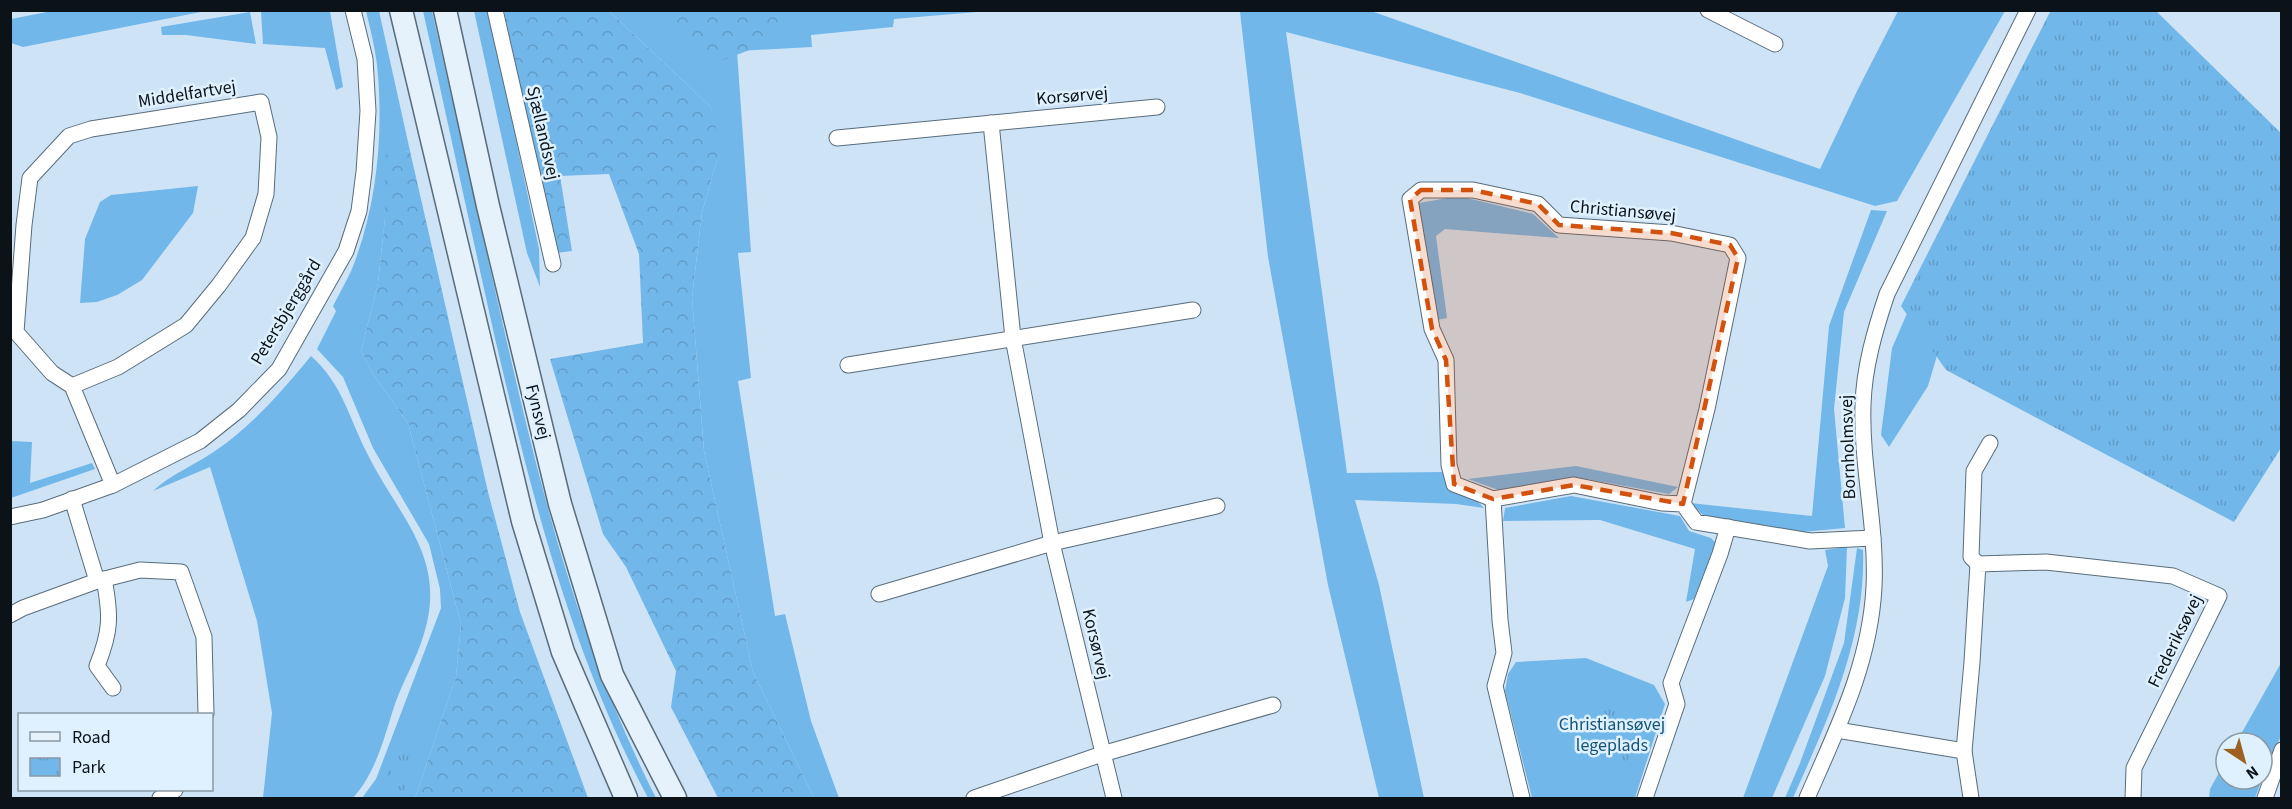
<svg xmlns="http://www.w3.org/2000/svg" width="2292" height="809" viewBox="0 0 2292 809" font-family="'Source Sans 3',sans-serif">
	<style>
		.green { fill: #72b7ea }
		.forest { fill: url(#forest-crowns) }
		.park { fill: url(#park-tufts) }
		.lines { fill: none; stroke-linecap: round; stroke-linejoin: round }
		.street-casing { stroke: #586c7b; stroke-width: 17 }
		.secondary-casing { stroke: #586c7b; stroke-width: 25 }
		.street { stroke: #fff; stroke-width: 15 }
		.secondary { stroke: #e5f2fb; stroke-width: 22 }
		.marked { fill: #d2520d; fill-opacity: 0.2; stroke: #d2520d; stroke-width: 4.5; stroke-dasharray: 12 8; stroke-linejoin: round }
		.labels { text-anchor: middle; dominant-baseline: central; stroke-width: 5; stroke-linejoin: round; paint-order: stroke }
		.street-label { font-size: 18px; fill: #0b1319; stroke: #dff1ff }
		.park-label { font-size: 18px; fill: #14537b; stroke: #dff1ff }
	</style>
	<defs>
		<pattern id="forest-crowns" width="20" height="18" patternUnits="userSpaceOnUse" patternTransform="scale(1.5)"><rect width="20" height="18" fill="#72b7ea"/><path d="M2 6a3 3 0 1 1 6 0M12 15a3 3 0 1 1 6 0" fill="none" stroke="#619cc8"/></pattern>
		<pattern id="park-tufts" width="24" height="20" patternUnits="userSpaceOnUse" patternTransform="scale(1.5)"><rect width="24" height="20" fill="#72b7ea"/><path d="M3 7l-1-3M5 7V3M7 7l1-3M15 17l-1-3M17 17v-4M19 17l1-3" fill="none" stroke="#619cc8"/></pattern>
	</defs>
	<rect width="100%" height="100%" fill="#cee4f6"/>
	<g class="green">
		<polygon points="268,10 330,11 343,87 336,90 325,48 263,44 261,12"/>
		<polygon points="52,11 52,10 206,11 23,47 11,43 11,19"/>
		<path d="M366,11H379L410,151L385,156V218L378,283L361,351L373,374L408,423L461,624L456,677L415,798H362L376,779L441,608L440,589L429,544L373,448L343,377L317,349L336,311L333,306C339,294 346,282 352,269C377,206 384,133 377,65C375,47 370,28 366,11Z"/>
		<path d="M423,11H432C457,120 481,229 506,338C543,499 581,650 656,798H648C571,653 531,493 494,334C470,226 447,118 423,11Z"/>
		<polygon points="474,11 489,11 539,249 540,287 527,253"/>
		<polygon points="609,11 989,11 894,19 893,27 811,35 812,47 737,51 751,252 738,253 751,378 738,381 775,616 785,614 811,721 839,798 814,798 753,672 704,451 692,298 702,212 717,160 711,107"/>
		<path d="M1236,11H1371L1820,169L1858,89L1898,11H2005L1897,201L1875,206L1520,93L1286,32L1347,473L1443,472C1447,504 1468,488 1484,508L1456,504L1355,500L1379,585L1424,798H1379L1328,585L1268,257L1240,12Z"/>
		<polygon points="250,12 256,44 186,35 162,35 161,27"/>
		<polygon points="198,186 193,213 142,280 117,295 97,302 80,303 85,239 100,202 111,195"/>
		<polygon points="1985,193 1928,386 1889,447 1881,435 1892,348 1932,256"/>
		<polygon points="1459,196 1533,214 1559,238 1445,229 1436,236 1447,318 1437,320 1419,203"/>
		<polygon points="1871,210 1887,211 1844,312 1834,409 1845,528 1803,532 1703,515 1690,503 1812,516 1829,326"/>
		<path d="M311,356C342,383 349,418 367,453C399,518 449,558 423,637C416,660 403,681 395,704C384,737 377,771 353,798H263L272,713L257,621L210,467L153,491C171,474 195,465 215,451C253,425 282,391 311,356Z"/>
		<polygon points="11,441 32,442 30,483 92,463 95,469 11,498"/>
		<polygon points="1576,466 1678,487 1669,494 1575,477 1504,492 1468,479"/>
		<polygon points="1571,496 1680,516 1689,531 1711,538 1716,543 1694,599 1686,602 1695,549 1600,520 1503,521 1505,508"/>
		<polygon points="1847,547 1845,598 1825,676 1772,798 1743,798 1828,566 1825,550"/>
		<path d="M1857,548L1863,550C1866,639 1828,719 1793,798H1785L1800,763L1844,643Z"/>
		<polygon points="1586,658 1654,685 1665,704 1635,798 1532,798 1505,691 1508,674 1516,662"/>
		<polygon points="2281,663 2281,736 2262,779 2262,743 2236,743"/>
		<polygon points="2226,760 2226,779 2262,779 2255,798 2209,798 2210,789"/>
	</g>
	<g class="forest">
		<polygon points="504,11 609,11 711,107 718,135 717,160 702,212 692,298 704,451 753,672 814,798 718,798 671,707 676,671 626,567 603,534 550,359 643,343 639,254 609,174 560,176 572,251 556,253"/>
		<polygon points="649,11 775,11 783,26 776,40 723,60 706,59"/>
		<polygon points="410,151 488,492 520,612 588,798 415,798 456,677 461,624 408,423 373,374 361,351 378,283 385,218 385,155"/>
	</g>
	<g class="park">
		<polygon points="2051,10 2156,11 2281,133 2281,448 2234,522 1946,370 1901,306"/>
		<polygon points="1602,707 1628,714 1645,729 1641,748 1626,761 1591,757 1577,748 1582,736 1585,717"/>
		<polygon points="398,745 417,752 402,798 378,798"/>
	</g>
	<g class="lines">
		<defs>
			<g id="street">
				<polyline points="495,10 553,264"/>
				<polyline points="1708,10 1775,44"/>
				<polyline points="991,123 1013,338 1052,543 1114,798"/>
				<polyline points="837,138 1157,107"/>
				<polyline points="848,365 1193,310"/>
				<polyline points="72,386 118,367 186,325 219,285 253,238 266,194 269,137 261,102 91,129 69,136 30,178 24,225 16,332 52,373 72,386 113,485"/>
				<polyline points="72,499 97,581"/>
				<polyline points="1493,499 1500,620 1504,653 1495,686 1522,798"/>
				<polyline points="1683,504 1707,409 1738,258 1730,245 1671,233 1559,225 1538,204 1473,190 1421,190 1410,199 1432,329 1446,360 1449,465 1454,484 1493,499 1574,485 1662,503 1683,504 1696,522 1810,541 1873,538"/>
				<polyline points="10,517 43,510 113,485 200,441 239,410 279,369 346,251 359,211 364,172 368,111 365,59 353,10"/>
				<polyline points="1978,564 1971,557 1974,471 1990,443"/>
				<path d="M104,579C111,616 111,631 97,666L113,688"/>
				<polyline points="879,594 1052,543 1217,506"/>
				<polyline points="10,615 23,608 97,581 140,570 181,572 204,637 206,714"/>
				<polyline points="1837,730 1964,751"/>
				<polyline points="160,798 175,790"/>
				<polyline points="974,798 1102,754 1273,705"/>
				<polyline points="1645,798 1677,704 1671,683 1720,554 1728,527"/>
				<path d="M1807,798C1837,729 1870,664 1874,587C1877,526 1861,466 1863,405C1864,367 1875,330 1887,294L2028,10"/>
				<polyline points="1971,798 1964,751 1972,662 1978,564 2046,562 2173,576 2219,596 2134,768 2133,798"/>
				<polyline points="2265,798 2282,750"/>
			</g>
			<g id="secondary">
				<polyline points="401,10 523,521 563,652 626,798"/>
				<polyline points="445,10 488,206 560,504 612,675 675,798"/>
			</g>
		</defs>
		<use href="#street" class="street-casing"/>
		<use href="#secondary" class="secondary-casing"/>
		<use href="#street" class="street"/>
		<use href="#secondary" class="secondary"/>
	</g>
	<path class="marked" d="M1421,190H1473L1538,204L1559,225L1671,233L1730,245L1738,258L1683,504L1574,485L1493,499L1454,484L1446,360L1432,329L1410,199Z"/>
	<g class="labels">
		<g class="street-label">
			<text transform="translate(187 94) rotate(-9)">Middelfartvej</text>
			<text transform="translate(1072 96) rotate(-5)">Korsørvej</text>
			<text transform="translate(543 133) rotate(77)">Sjællandsvej</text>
			<text transform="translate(1623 211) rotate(5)">Christiansøvej</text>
			<text transform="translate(286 312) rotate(-59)">Petersbjerggård</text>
			<text transform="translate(538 412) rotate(76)">Fynsvej</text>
			<text transform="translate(1848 447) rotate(-92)">Bornholmsvej</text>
			<text transform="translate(2175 641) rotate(-64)">Frederiksøvej</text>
			<text transform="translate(1096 644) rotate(77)">Korsørvej</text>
		</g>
		<g class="park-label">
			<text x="1612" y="724">Christiansøvej<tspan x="1612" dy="21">legeplads</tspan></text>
		</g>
	</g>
	<rect width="2292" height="809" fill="none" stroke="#0b1319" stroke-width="24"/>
	<rect x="18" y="713" width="195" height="78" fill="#dff1ff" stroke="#8a98a3" stroke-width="1.5"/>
	<rect x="30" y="732" width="30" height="9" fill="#e5f2fb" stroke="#8a98a3" stroke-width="1.5"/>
	<text x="72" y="743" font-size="18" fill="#0b1319">Road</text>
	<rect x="30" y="758" width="30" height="18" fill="url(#park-tufts)" stroke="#8a98a3" stroke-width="1.5"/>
	<text x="72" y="773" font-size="18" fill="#0b1319">Park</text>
	<g transform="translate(2244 761) rotate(144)"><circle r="28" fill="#dff1ff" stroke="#8a98a3" stroke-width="1.5"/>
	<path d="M0-4.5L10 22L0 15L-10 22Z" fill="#9e6124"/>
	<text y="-9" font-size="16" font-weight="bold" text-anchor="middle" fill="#0b1319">N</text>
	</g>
</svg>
